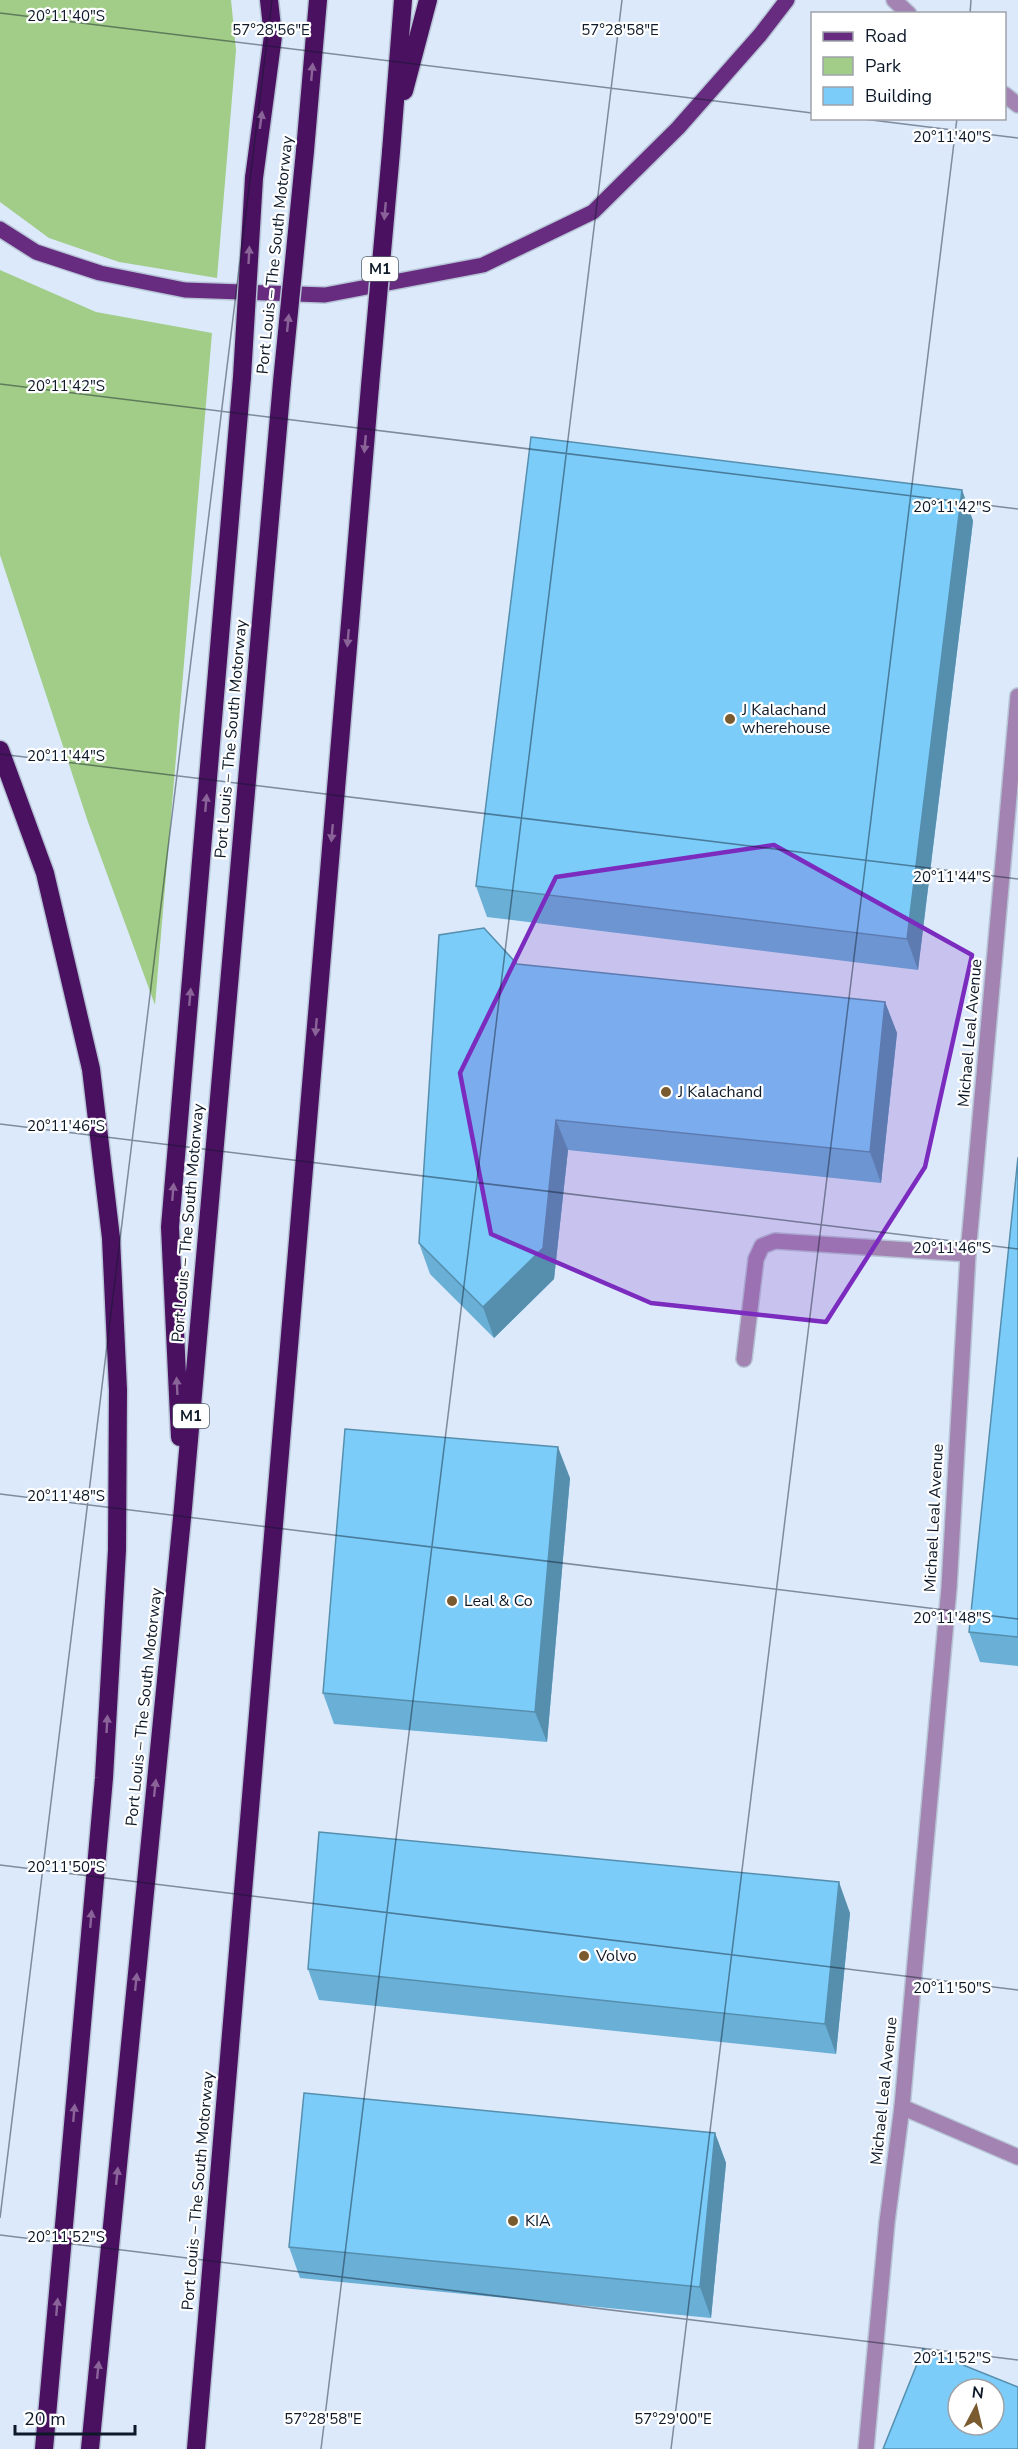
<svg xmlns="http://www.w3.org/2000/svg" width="1018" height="2449" viewBox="0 0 1018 2449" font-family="'Nunito Sans',sans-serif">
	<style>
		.green { fill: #a1cd88 }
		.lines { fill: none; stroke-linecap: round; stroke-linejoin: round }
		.minor-casing { stroke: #b6c4d5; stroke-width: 18 }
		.major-casing { stroke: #b6c4d5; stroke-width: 18 }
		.highway-casing { stroke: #b6c4d5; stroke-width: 21 }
		.minor { stroke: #a383b1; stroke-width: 15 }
		.major { stroke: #672b80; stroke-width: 15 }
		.highway { stroke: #4b1161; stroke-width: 18 }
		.highway-bridge-casing { stroke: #b6c4d5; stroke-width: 21; stroke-linecap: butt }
		.highway-bridge { stroke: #4b1161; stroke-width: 18 }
		.wall { fill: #6aafd6 }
		.shaded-wall { fill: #568fae }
		.building { fill: #7bccf9; stroke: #568fae; stroke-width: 1.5; fill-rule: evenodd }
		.oneway { fill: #8a6498 }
		.marked { fill: #7b2cbf; fill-opacity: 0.2; stroke: #7b2cbf; stroke-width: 4.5; stroke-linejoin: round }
		.ticks { fill: none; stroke: #0d1928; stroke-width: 1.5; stroke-opacity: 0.45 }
		.poi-dot { fill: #7a5b30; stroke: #fff; stroke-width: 2 }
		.labels { text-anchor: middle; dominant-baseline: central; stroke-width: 4.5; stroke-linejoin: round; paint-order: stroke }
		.shield { fill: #fff; stroke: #565e68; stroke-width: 1.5 }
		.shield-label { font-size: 15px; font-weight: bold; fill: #0d1928 }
		.street-label { font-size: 16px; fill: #0d1928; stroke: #fff }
		.poi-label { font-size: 16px; fill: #0d1928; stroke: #fff; text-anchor: start }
		.ticks-label { font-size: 15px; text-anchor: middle; fill: #0d1928; stroke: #fff; stroke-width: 4.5; stroke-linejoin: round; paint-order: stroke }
	</style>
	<rect width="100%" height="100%" fill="#dbe9fb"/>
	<g class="green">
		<polygon points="0,0 231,0 236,50 217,278 119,262 49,238 0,202"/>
		<polygon points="0,270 96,312 212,333 155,1005 88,822 0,555"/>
	</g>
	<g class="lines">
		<defs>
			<g id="minor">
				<polyline points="894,0 909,14"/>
				<polyline points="1004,94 1018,105"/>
				<polyline points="744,1359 756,1259 762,1246 775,1241 968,1254"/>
				<polyline points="902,2107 1018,2157"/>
				<polyline points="866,2449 887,2222 902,2107 949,1588 968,1254 1018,696"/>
			</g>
			<polyline id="major" points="0,229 36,252 100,273 185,290 325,295 483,265 593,212 678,128 760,35 787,0"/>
			<g id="highway">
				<polyline points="404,91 428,0"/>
				<polyline points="305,151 318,0"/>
				<polyline points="391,152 403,0"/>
				<polyline points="254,178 273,36 269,0"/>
				<polyline points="0,750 45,873 91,1069 111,1238 118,1390 117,1550 104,1778 44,2449"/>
				<polyline points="180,1437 170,1227 242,377"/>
				<polyline points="90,2449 183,1508 282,382"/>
				<polyline points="196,2449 370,386"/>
			</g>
		</defs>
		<use href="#minor" class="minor-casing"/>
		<use href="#major" class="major-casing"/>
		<use href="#highway" class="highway-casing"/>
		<use href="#minor" class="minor"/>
		<use href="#major" class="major"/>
		<use href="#highway" class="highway"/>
		<defs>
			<g id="highway-bridge">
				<polyline points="242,377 254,178"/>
				<polyline points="282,382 305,151"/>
				<polyline points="370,386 391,152"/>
			</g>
		</defs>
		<use href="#highway-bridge" class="highway-bridge-casing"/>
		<use href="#highway-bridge" class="highway-bridge"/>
	</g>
	<g class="wall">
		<polygon points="962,490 973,521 918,970 487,917 476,886"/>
		<polygon points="517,964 885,1002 897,1033 881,1183 568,1150 554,1279 494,1338 430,1274 419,1243"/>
		<polygon points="1018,1157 1018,1666 980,1662 969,1632"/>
		<polygon points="570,1478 547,1742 334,1724 323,1693"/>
		<polygon points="850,1913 836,2054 319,2000 308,1969"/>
		<polygon points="715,2133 726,2163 711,2318 300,2278 289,2247"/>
	</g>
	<g class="shaded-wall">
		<polygon points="962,490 973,521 918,970 907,939"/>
		<polygon points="885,1002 897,1033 881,1183 870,1152"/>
		<polygon points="556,1120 568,1150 554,1279 494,1338 483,1307"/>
		<polygon points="558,1447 570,1478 547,1742 535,1712"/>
		<polygon points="839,1882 850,1913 836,2054 825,2024"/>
		<polygon points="715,2133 726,2163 711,2318 700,2287"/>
	</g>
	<g class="building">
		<polygon points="531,437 962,490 907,939 476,886"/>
		<polygon points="484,928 517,964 885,1002 870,1152 556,1120 543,1248 483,1307 419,1243 439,935"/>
		<polygon points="1018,1157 1018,1637 969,1632"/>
		<polygon points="345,1429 558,1447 535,1712 323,1693"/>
		<polygon points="319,1832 839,1882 825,2024 308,1969"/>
		<polygon points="304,2093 715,2133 700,2287 289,2247"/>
		<path d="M923,2349L1018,2387V2449H883ZM958,2389H994V2425H958Z"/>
	</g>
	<defs><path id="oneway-solid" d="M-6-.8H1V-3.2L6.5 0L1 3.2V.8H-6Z" transform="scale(1.5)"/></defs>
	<g class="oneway">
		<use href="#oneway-solid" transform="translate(312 72) rotate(-85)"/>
		<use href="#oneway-solid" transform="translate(261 120) rotate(-82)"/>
		<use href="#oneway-solid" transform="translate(385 211) rotate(95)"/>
		<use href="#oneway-solid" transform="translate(249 255) rotate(-87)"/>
		<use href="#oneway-solid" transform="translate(288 323) rotate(-84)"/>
		<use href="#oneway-solid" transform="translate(365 444) rotate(95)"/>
		<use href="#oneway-solid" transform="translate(348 638) rotate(95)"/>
		<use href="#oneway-solid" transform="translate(206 803) rotate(-85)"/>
		<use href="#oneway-solid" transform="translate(332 833) rotate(95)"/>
		<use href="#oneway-solid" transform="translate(190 997) rotate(-85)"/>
		<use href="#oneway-solid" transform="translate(316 1027) rotate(95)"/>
		<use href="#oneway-solid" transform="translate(173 1192) rotate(-85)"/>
		<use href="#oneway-solid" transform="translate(177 1386) rotate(-93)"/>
		<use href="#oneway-solid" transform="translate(107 1724) rotate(-87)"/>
		<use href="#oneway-solid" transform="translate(155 1788) rotate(-84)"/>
		<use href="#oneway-solid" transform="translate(91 1919) rotate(-85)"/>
		<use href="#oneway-solid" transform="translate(136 1982) rotate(-84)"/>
		<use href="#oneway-solid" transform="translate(74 2113) rotate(-85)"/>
		<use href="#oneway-solid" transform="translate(117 2176) rotate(-84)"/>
		<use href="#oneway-solid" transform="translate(57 2307) rotate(-85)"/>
		<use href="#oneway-solid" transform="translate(98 2370) rotate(-84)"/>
	</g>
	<path class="marked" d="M774,845L972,955L925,1167L826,1322L651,1303L491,1234L460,1073L556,877Z"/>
	<path class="ticks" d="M0,13L812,113M970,14L971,0M855,118L1018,138M0,384L1018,509M0,754L1018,879M0,1124L1018,1249M0,1494L1018,1619M0,1865L1018,1990M0,2218L272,0M0,2235L1018,2360M321,2449L622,0M671,2449L957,118"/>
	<g class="poi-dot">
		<circle cx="730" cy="719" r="6"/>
		<circle cx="666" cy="1092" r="6"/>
		<circle cx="452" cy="1601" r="6"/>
		<circle cx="584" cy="1956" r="6"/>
		<circle cx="513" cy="2221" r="6"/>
	</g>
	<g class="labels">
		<g class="shield">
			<rect x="362" y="257" width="36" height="24" rx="4.5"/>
			<rect x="173" y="1404" width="36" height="24" rx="4.5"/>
		</g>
		<g class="shield-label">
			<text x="380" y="269">M1</text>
			<text x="191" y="1416">M1</text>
		</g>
		<g class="street-label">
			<text transform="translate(275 255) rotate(-84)">Port Louis – The South Motorway</text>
			<text transform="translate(231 739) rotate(-85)">Port Louis – The South Motorway</text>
			<text transform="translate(970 1033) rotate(-85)">Michael Leal Avenue</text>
			<text transform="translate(188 1223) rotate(-85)">Port Louis – The South Motorway</text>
			<text transform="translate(934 1518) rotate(-87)">Michael Leal Avenue</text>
			<text transform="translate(144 1707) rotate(-84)">Port Louis – The South Motorway</text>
			<text transform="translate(884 2091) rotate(-84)">Michael Leal Avenue</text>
			<text transform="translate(198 2191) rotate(-85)">Port Louis – The South Motorway</text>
		</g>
		<g class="poi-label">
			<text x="742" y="710">J Kalachand<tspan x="742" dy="18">wherehouse</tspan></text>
			<text x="678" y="1092">J Kalachand</text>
			<text x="464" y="1601">Leal &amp; Co</text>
			<text x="596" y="1956">Volvo</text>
			<text x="525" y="2221">KIA</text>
		</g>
	</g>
	<g class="ticks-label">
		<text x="66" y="21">20°11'40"S</text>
		<text x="271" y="35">57°28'56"E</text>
		<text x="620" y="35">57°28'58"E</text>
		<text x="952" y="142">20°11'40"S</text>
		<text x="66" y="391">20°11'42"S</text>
		<text x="952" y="512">20°11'42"S</text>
		<text x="66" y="761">20°11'44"S</text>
		<text x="952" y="882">20°11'44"S</text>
		<text x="66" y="1131">20°11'46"S</text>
		<text x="952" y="1253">20°11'46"S</text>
		<text x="66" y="1501">20°11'48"S</text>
		<text x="952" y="1623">20°11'48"S</text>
		<text x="66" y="1872">20°11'50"S</text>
		<text x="952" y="1993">20°11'50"S</text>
		<text x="66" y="2242">20°11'52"S</text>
		<text x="952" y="2363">20°11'52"S</text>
		<text x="323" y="2424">57°28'58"E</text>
		<text x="673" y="2424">57°29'00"E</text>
	</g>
	<rect x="811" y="12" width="195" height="108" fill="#ffffff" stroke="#9ea3a9" stroke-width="1.5"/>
	<rect x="823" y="32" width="30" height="9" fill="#672b80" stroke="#9ea3a9" stroke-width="1.5"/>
	<text x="865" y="42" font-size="18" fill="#0d1928">Road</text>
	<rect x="823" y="57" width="30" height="18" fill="#a1cd88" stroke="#9ea3a9" stroke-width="1.5"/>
	<text x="865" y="72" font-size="18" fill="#0d1928">Park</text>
	<rect x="823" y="87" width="30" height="18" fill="#7bccf9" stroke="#9ea3a9" stroke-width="1.5"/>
	<text x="865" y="102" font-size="18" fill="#0d1928">Building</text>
	<g transform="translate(976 2407) rotate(7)"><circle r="28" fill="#ffffff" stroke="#9ea3a9" stroke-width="1.5"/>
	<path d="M0-4.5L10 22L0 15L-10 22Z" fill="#7a5b30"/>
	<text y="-9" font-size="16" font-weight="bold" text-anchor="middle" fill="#0d1928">N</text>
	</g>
	<path d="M15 2425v9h120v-9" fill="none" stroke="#0d1928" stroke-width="3"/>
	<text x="24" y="2425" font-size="18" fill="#0d1928" stroke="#ffffff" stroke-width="4.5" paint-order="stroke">20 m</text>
</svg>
